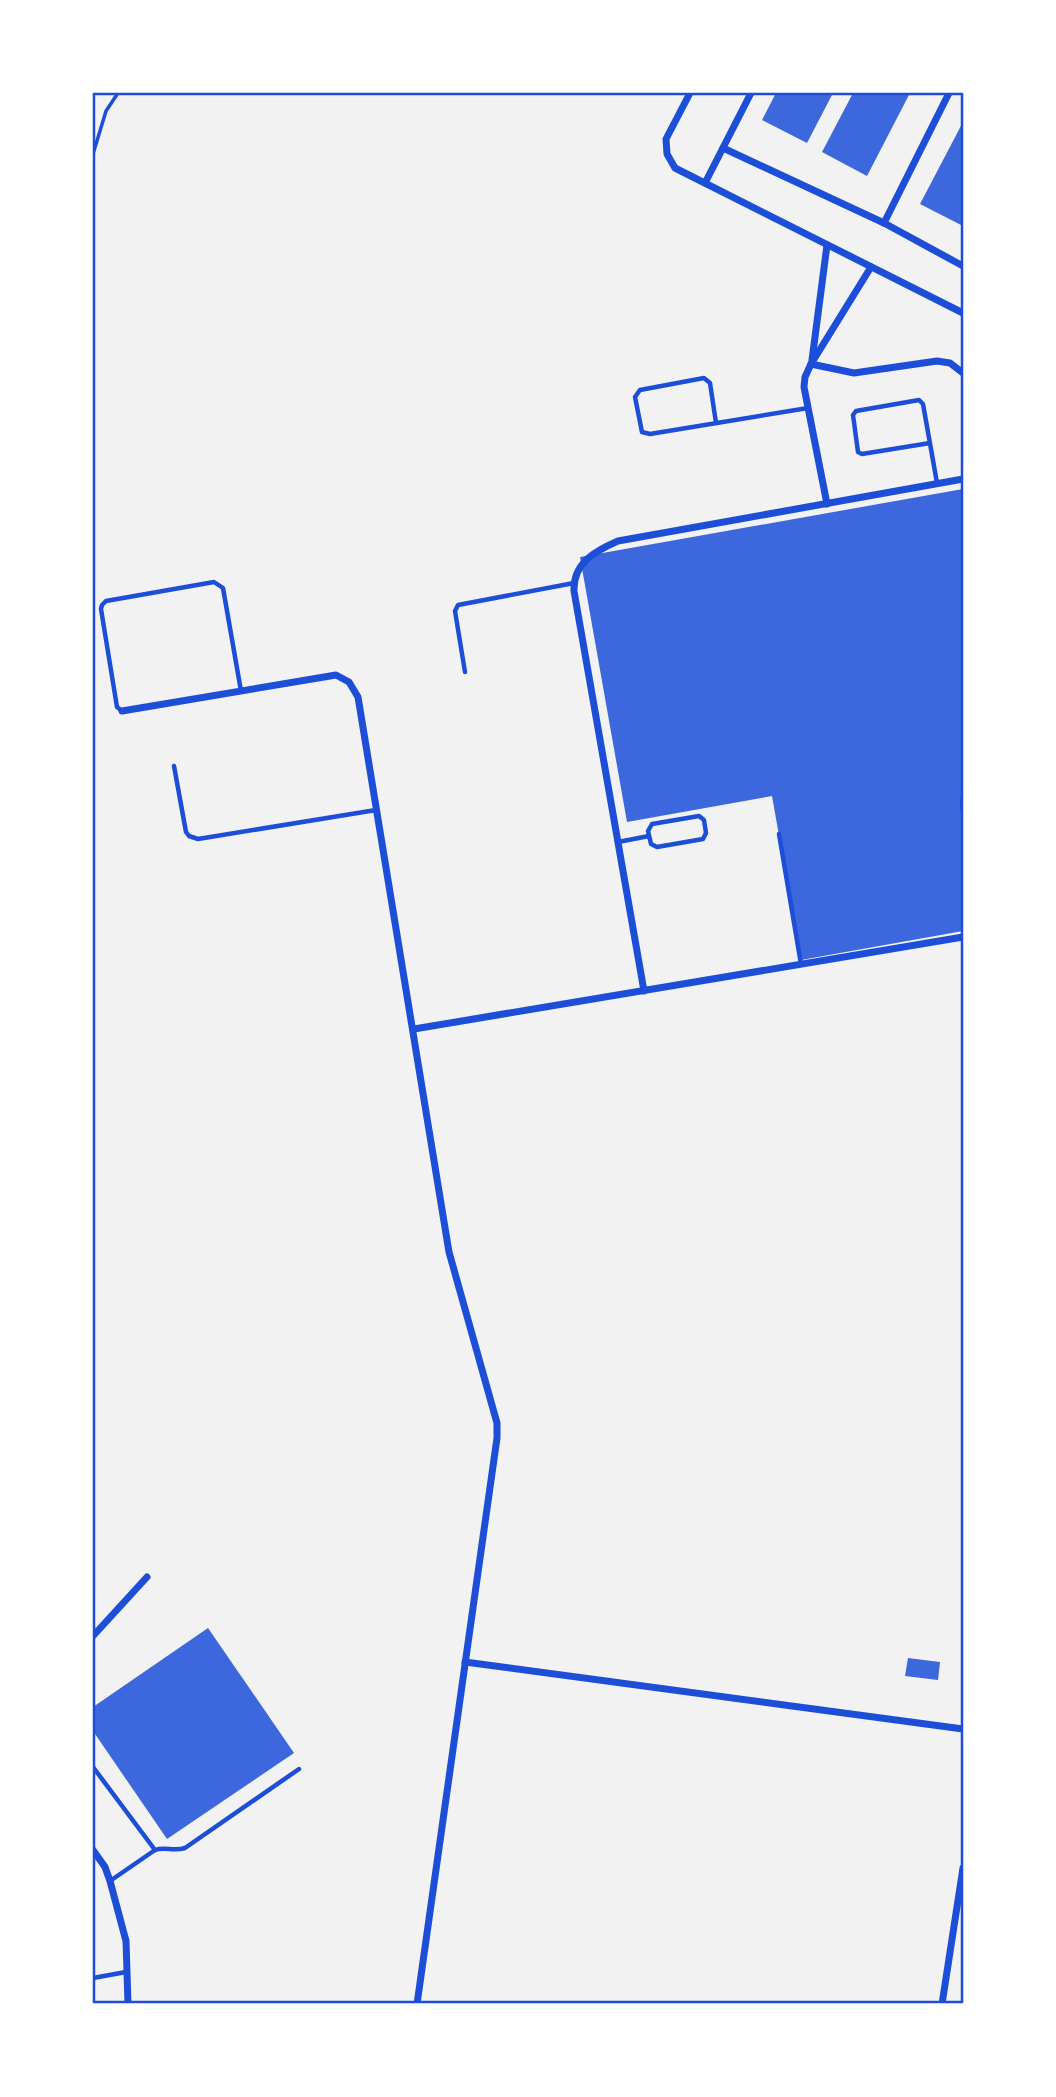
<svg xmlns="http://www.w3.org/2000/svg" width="1056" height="2097" viewBox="0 0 1056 2097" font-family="Quicksand,sans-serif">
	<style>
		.building { fill: #3d67dc }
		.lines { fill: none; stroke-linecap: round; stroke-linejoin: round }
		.path { stroke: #1d4ed8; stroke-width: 3.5 }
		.service { stroke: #1d4ed8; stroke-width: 4.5 }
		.minor { stroke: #1d4ed8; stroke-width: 7 }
		.neatline { fill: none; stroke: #1d4ed8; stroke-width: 2.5 }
	</style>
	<rect width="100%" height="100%" fill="#f2f2f2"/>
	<g class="building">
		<polygon points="776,93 833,93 807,143 762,120"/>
		<polygon points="853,93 910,93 867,176 822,152"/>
		<polygon points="963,122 963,226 920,204"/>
		<polygon points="963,489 963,931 801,960 772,796 627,822 580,557"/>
		<polygon points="208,1628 294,1753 167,1839 93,1731 93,1707"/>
		<polygon points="908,1658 940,1662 938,1680 905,1676"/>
	</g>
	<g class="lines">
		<polyline class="path" points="93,154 106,111 118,93"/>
		<g class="service">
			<polyline points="716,423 710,383 704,378 640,390 635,397 642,432 650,434 808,408"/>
			<polyline points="930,443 862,454 858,452 853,415 856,411 919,400 923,404 937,483"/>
			<polyline points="465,672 455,611 458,605 574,583"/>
			<polyline points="122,711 117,707 101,609 102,605 106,601 214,582 223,588 241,691"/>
			<polyline points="174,766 186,832 189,836 198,839 376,810"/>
			<polyline points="963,796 962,804 963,812"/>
			<polygon points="699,816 704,820 706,833 703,839 657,847 651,844 648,831 652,824"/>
			<polyline points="779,834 801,964"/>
			<polyline points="618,842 649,836"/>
			<polyline points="93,1767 155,1850"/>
			<path d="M110,1881L155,1850C166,1846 173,1852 185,1848L299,1769"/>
			<polyline points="93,1978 126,1972"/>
		</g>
		<g class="minor">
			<polyline points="690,93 666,139 667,154 675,168 963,313"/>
			<polyline points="723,148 884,223 963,266"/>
			<polyline points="705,183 751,93"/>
			<polyline points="884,223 949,93"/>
			<polyline points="812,360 827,245"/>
			<polyline points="811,364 854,373 937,361 950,363 963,373"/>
			<polyline points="827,504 804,387 805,377 811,364 871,267"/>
			<polyline points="122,711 336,675 349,682 358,697 449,1252 497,1423 497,1438 417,2004"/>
			<path d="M644,991L574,591C573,563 595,551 618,541L963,479"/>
			<polyline points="414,1029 963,937"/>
			<polyline points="93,1636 147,1577"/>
			<polyline points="465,1662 963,1729"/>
			<polyline points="93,1850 105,1867 110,1881 126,1941 128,2004"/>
			<polyline points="942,2004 963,1868"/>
		</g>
	</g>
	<rect width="1056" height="2097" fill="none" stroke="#ffffff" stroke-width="189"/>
	<rect x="94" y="94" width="868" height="1908" class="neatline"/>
</svg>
